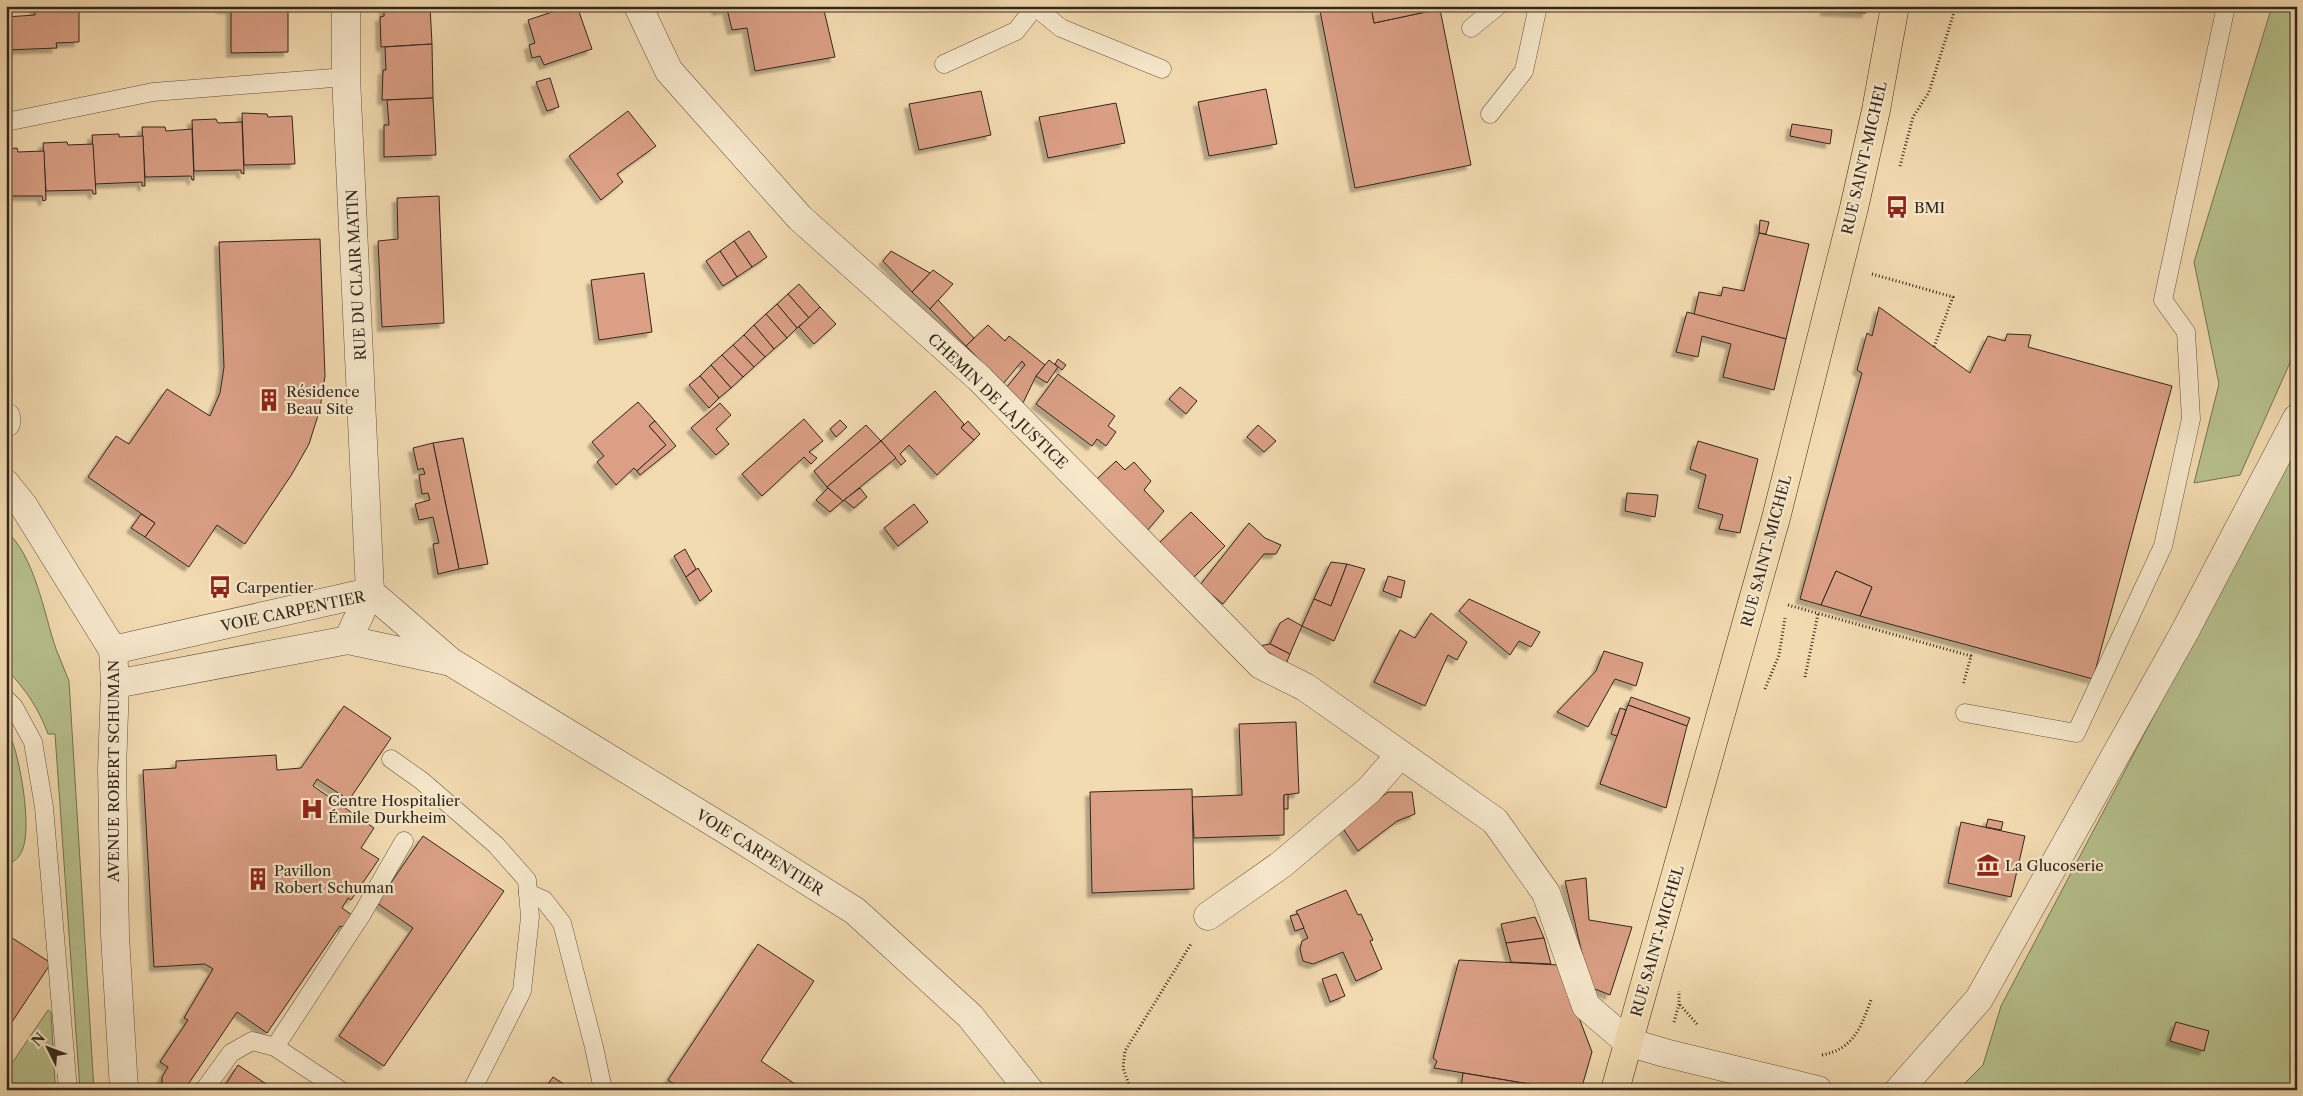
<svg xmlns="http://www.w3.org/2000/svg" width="2303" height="1096" viewBox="0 0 2303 1096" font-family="'Libre Caslon Text',serif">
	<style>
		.green { fill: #b7c18e; stroke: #747455 }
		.building { fill: #da9f85; stroke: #32271c; filter: url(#shadow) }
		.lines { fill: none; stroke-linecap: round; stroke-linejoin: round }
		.service-casing { stroke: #625441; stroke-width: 19 }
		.minor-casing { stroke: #625441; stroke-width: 29 }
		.primary-casing { stroke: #32271c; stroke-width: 29 }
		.path { stroke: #32271c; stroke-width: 3; stroke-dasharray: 1 2.5; stroke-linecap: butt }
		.service { stroke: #f7e8cc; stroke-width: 18 }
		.minor { stroke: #f7e8cc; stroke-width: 28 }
		.primary { stroke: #f3dbb1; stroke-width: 28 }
		.labels { text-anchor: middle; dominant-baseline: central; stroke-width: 4.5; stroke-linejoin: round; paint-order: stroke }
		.street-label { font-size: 15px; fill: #32271c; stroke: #f7e8cc }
		.poi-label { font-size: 15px; fill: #32271c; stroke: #f7e8cc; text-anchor: start }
	</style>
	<defs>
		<filter id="shadow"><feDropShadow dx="-4.5" dy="4.5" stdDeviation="1" flood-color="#0004"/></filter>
	</defs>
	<rect width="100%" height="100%" fill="#f3dbb1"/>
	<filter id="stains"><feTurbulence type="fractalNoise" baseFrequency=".004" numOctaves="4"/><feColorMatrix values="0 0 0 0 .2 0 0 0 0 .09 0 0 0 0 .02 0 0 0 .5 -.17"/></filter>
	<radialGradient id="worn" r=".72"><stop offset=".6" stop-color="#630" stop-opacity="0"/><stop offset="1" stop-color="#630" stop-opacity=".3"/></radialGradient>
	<g class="green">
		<polygon points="2272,6 2297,6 2297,347 2240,475 2194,483 2219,384 2194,262"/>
		<polygon points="2297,444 2297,1090 1958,1090 1983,1065 2001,1006"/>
		<path d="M6,531C35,556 44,614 56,649C60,660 65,670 69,681L94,1090H80L55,734H48C39,709 25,688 6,669Z"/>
		<path d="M6,727C19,747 34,832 21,853C18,859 12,863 6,865Z"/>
		<polygon points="48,1010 51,1012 55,1083 50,1090 6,1090 6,1072"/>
	</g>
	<g class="building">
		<polygon points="35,6 79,6 79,42 56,43 57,48 6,50 6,17 35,15"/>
		<polygon points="221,6 288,8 288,52 231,53 231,9 221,9"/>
		<polygon points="384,6 430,6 432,44 381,47 380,17 384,16"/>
		<polygon points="570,6 577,6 592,49 544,65 540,56 532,58 529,45 535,43 528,20"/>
		<polygon points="716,6 775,6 777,12 803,6 823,6 835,57 755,71 747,28 732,30 727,9 717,11"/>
		<polygon points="1342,6 1371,6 1374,23 1440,9 1471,165 1355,188 1320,11"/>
		<polygon points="1371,6 1439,6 1440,9 1374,23"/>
		<polygon points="1825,6 1868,6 1866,13 1825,11"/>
		<polygon points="432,44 433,98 382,100 383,70 386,70 385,47"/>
		<polygon points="550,78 559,107 547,111 536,82"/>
		<polygon points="1266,89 1277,144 1209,156 1198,102"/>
		<polygon points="981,91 991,135 919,150 909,104"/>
		<polygon points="433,98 436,155 384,157 384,125 389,125 387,100"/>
		<polygon points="1116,103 1125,143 1048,158 1039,117"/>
		<polygon points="628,111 656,146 617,174 623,182 601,200 569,156"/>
		<polygon points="242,113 267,114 268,117 292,116 295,164 244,165"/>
		<polygon points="216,119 218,123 242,122 244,174 241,173 241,170 194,171 192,120"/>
		<polygon points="1792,124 1832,130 1830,144 1790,136"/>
		<polygon points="142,127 165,127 166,131 192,129 194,180 192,180 191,176 145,177"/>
		<polygon points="119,134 119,137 143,136 145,186 142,186 142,182 95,184 92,135"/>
		<polygon points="67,142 68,145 93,144 96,194 93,194 92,190 46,191 43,143"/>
		<polygon points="17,148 18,152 44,151 46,200 43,201 42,196 6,196 6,149"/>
		<polygon points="439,196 444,323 382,327 378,241 398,239 397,198"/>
		<polygon points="1760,220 1769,222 1766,234 1759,233"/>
		<polygon points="749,231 767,257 752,267 734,241"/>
		<polygon points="1759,233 1809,244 1786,339 1694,315 1699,292 1721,296 1723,287 1744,291"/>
		<polygon points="320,239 325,376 320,409 309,444 292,474 245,544 217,525 189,567 145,537 155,523 88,477 116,436 129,444 167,389 210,416 220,393 224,367 219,242"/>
		<polygon points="734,241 752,267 737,277 720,251"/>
		<polygon points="720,251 737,277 723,286 706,261"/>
		<polygon points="891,251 930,273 912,292 883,261"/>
		<polygon points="933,270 953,284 930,309 912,292"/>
		<polygon points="644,273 652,332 599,340 591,280"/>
		<polygon points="799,284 820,307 809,318 788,294"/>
		<polygon points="788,294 809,318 797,328 777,304"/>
		<polygon points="938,300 974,338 966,346 930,309"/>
		<polygon points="777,304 797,328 787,338 766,314"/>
		<polygon points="820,307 836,324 814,344 799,327"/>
		<polygon points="1879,307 1970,373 1988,336 2005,341 2007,334 2031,335 2028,347 2172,386 2093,679 1860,616 1872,587 1836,571 1821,605 1800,599 1862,373 1857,370 1867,333 1872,336"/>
		<polygon points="1687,312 1786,339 1774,390 1723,377 1731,344 1702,336 1698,357 1676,352"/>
		<polygon points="766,314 787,338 774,349 754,325"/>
		<polygon points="754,325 774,349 765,357 744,335"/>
		<polygon points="988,325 1005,341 1009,336 1045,365 1036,376 1022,405 1006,388 1025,365 1022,361 1003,384 966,346"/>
		<polygon points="744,335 765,357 754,367 733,345"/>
		<polygon points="733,345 754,367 743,377 722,355"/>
		<polygon points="722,355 743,377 731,388 711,365"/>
		<polygon points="1058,359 1066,365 1062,370 1055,364"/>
		<polygon points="1049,360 1058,367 1047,383 1036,376"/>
		<polygon points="711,365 731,388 719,398 700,376"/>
		<polygon points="1058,374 1115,416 1108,426 1116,432 1106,446 1097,439 1092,446 1036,404"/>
		<polygon points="700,376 719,398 709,408 689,385"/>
		<polygon points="1180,387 1197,401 1186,414 1169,399"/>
		<polygon points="935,391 964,424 961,428 974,440 937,475 909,445 900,454 906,461 901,465 881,441"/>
		<polygon points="638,402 655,421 649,426 666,445 637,471 634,468 616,485 597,462 604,456 592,442"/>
		<polygon points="720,403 731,415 716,429 729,444 716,455 691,428"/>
		<polygon points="804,419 823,441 809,452 817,458 811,464 804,457 762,496 742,474"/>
		<polygon points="840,420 847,427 836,437 830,429"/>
		<polygon points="655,421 676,446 640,475 637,471 666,445 649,426"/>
		<polygon points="968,421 980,434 974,440 961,428"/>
		<polygon points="866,425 881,441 827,487 814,471"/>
		<polygon points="1258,425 1276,441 1264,452 1247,437"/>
		<polygon points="463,438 488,564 459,569 433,443"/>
		<polygon points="881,441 896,458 843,501 827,487"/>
		<polygon points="1698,441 1758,459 1740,533 1719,529 1723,515 1698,508 1706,475 1690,469"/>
		<polygon points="433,443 459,569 438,574 433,544 439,543 433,517 419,520 415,504 430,500 428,493 422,494 419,475 425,474 423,468 418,470 413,448"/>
		<polygon points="1116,461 1125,470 1134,462 1151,481 1144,490 1164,511 1147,531 1096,480"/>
		<polygon points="828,488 843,501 830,512 816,500"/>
		<polygon points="860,488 867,497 854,508 844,500"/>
		<polygon points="1627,493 1658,495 1655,517 1625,511"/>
		<polygon points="914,504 928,522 898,546 884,528"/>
		<polygon points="1191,512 1225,546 1193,578 1159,543"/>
		<polygon points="141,514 155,523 145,537 131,528"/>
		<polygon points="1249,523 1265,538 1281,545 1276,554 1264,554 1223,604 1200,585"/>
		<polygon points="685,549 696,569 686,577 674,556"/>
		<polygon points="1331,562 1347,564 1331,606 1314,599"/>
		<polygon points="1347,564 1365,569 1334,641 1302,626 1314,599 1331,606"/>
		<polygon points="698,568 712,591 700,601 686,577"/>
		<polygon points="1836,571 1872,587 1860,616 1821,605"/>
		<polygon points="1388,576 1405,581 1401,598 1383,591"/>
		<polygon points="1469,599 1540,632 1531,647 1519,641 1510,655 1459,611"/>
		<polygon points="1431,613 1467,642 1457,660 1448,655 1425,706 1374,682 1400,630 1415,638"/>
		<polygon points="1288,618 1302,626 1290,654 1270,644 1280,623"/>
		<polygon points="1270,644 1290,654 1286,664 1259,646"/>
		<polygon points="1604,651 1643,663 1636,686 1615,679 1588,727 1557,712 1596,671"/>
		<polygon points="1631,697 1690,718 1687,726 1628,705"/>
		<polygon points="1628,705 1687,726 1666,808 1600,784"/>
		<polygon points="344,706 391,738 349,800 317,779 313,786 374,828 361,848 379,859 351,900 348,898 342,908 352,915 343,927 340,926 267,1033 237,1012 187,1086 162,1089 162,1077 168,1067 160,1062 188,1020 184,1018 213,969 205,964 154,967 143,770 176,768 176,761 276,755 277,770 301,768"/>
		<polygon points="1620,708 1626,710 1617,736 1611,734"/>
		<polygon points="1296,722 1299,793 1284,795 1284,835 1194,838 1192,797 1242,795 1239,724"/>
		<polygon points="1192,789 1194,889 1092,893 1090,792"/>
		<polygon points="1388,792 1412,792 1415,814 1397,821 1358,851 1342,827"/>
		<polygon points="1288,794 1288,809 1284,809 1284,795"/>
		<polygon points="1988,819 2003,822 2001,830 1986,827"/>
		<polygon points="1961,822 2025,836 2011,897 1948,883"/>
		<polygon points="423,836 504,891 384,1066 339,1036 413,928 377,903"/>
		<polygon points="1586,878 1589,920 1632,927 1610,995 1590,987 1565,881"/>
		<polygon points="1346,890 1358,915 1361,914 1373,940 1370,941 1382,969 1356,981 1343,952 1313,964 1303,961 1300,949 1302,941 1308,938 1296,911"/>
		<polygon points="1298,914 1304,928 1295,931 1290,916"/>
		<polygon points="1535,917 1544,938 1506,943 1501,924"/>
		<polygon points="6,934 51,963 6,1031 7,1007"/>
		<polygon points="1544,938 1551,964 1511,962 1506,943"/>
		<polygon points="758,944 814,981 761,1061 804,1090 683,1090 668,1080"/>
		<polygon points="1459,960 1559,965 1592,1052 1581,1090 1565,1090 1434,1068 1437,1061 1433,1058"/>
		<polygon points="1336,974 1345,996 1330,1002 1322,979"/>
		<polygon points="2176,1022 2209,1031 2204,1051 2170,1041"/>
		<polygon points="238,1065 275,1090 222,1090"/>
		<polygon points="1463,1073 1565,1090 1495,1090 1496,1088 1485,1087 1484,1090 1471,1090 1461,1088"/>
		<polygon points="553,1077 573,1090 544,1090"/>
	</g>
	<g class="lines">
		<defs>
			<g id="service">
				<polyline points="1034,6 1061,28 1162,69"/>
				<polyline points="1471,28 1498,6"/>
				<polyline points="944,64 1016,31 1034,8"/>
				<polyline points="1490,114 1524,71 1538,6"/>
				<polyline points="6,122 153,92 346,77"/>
				<polyline points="6,699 14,707 33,742 44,807 68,1090"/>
				<polyline points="1965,713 2076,733 2163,546 2191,419 2186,332 2163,300 2226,6"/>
				<polyline points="391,759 422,781 496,845 527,880 530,917 522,991 472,1090"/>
				<polyline points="528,893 544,900 562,923 594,1047 602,1085 605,1090"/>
				<polyline points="275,1047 362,914 404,841"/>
				<polyline points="204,1090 231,1053 252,1041 275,1047 340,1090"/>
			</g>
			<g id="minor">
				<polyline points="346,6 346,77 370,592 348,640"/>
				<polyline points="638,6 669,71 800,218 980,379 1261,665 1305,687 1495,821 1546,893 1586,1006 1628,1042 1665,1053 1818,1090"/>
				<polyline points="6,417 6,423"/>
				<polyline points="6,484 23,505 113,650 115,684 112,769 115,935 124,1090"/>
				<polyline points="370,592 451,662 736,836 855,911 970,1016 1029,1090"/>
				<polyline points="113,650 370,592"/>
				<polyline points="115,684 348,640 447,661"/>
				<polyline points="1208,916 1282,864 1369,790 1400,755"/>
				<polyline points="1899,1090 1979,999 2184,633 2297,418"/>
			</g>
			<polyline id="primary" points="1615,1090 1776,518 1854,208 1876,110 1895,6"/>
		</defs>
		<use href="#service" class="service-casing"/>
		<use href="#minor" class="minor-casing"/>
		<use href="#primary" class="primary-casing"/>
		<g class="path">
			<polyline points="1900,166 1913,117 1929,92 1956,6"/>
			<polyline points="1872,274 1953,297 1934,347"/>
			<polyline points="1788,605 1971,656 1963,685"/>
			<polyline points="1805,677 1818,614"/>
			<polyline points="1765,689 1779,655 1785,618"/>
			<polyline points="1680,1005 1697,1024"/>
			<polyline points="1674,1022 1679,1004 1679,991"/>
			<path d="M1822,1055C1854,1049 1861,1027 1871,1000"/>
			<polyline points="1131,1090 1123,1068 1125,1051 1191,944"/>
		</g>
		<use href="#service" class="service"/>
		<use href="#minor" class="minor"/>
		<use href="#primary" class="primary"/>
	</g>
	<defs>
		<symbol id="bus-bare" viewBox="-9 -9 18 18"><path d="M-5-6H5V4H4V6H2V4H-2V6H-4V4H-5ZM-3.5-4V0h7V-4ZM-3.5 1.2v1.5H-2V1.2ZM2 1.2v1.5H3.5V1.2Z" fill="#8f2418" stroke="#f7e8cc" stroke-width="2.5" paint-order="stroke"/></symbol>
		<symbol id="building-bare" viewBox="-9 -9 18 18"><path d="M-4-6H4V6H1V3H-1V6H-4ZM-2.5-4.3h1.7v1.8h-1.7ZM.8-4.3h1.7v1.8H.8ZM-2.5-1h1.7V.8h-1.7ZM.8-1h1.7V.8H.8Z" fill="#8f2418" stroke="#f7e8cc" stroke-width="2.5" paint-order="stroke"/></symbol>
		<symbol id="hospital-bare" viewBox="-9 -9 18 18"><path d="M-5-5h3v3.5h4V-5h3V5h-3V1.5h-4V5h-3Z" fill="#8f2418" stroke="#f7e8cc" stroke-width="2.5" paint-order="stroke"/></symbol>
		<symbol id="museum-bare" viewBox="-9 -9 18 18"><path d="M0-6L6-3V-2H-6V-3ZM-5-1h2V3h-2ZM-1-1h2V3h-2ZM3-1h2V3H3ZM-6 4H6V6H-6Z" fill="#8f2418" stroke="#f7e8cc" stroke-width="2.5" paint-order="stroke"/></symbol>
	</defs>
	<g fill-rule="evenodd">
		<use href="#bus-bare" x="1881" y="191" width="32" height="32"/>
		<use href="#building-bare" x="253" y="384" width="32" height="32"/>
		<use href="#bus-bare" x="204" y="571" width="32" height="32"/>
		<use href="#hospital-bare" x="296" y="793" width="32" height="32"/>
		<use href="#museum-bare" x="1972" y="849" width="32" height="32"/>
		<use href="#building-bare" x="242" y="863" width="32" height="32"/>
	</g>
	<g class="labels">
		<g class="street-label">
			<text transform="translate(1864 158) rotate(-77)">RUE SAINT-MICHEL</text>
			<text transform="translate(356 275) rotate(-93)">RUE DU CLAIR MATIN</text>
			<text transform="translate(998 401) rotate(44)">CHEMIN DE LA JUSTICE</text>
			<text transform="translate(1766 551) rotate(-75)">RUE SAINT-MICHEL</text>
			<text transform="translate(293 611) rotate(-12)">VOIE CARPENTIER</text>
			<text transform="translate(113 771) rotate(-90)">AVENUE ROBERT SCHUMAN</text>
			<text transform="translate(760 852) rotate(32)">VOIE CARPENTIER</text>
			<text transform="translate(1657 941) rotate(-74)">RUE SAINT-MICHEL</text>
		</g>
		<g class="poi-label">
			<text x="1914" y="207">BMI</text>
			<text x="286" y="391">Résidence<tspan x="286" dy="17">Beau Site</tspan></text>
			<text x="236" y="587">Carpentier</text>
			<text x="328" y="800">Centre Hospitalier<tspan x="328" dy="17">Émile Durkheim</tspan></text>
			<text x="2005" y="865">La Glucoserie</text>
			<text x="274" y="870">Pavillon<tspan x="274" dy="17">Robert Schuman</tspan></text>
		</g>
	</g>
	<rect width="2303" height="1096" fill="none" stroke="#f3dbb1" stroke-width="25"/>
	<rect x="8" y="8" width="2288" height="1081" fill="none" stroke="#32271c" stroke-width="2.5"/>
	<rect x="12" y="12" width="2278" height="1071" fill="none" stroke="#32271c"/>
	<g transform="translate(48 1048) rotate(312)" stroke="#f7e8cc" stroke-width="4" paint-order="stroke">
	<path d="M0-4L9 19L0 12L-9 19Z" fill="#32271c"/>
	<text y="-8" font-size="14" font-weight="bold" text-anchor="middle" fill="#32271c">N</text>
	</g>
	<rect width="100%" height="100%" filter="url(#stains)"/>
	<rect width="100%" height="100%" fill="url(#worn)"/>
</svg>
